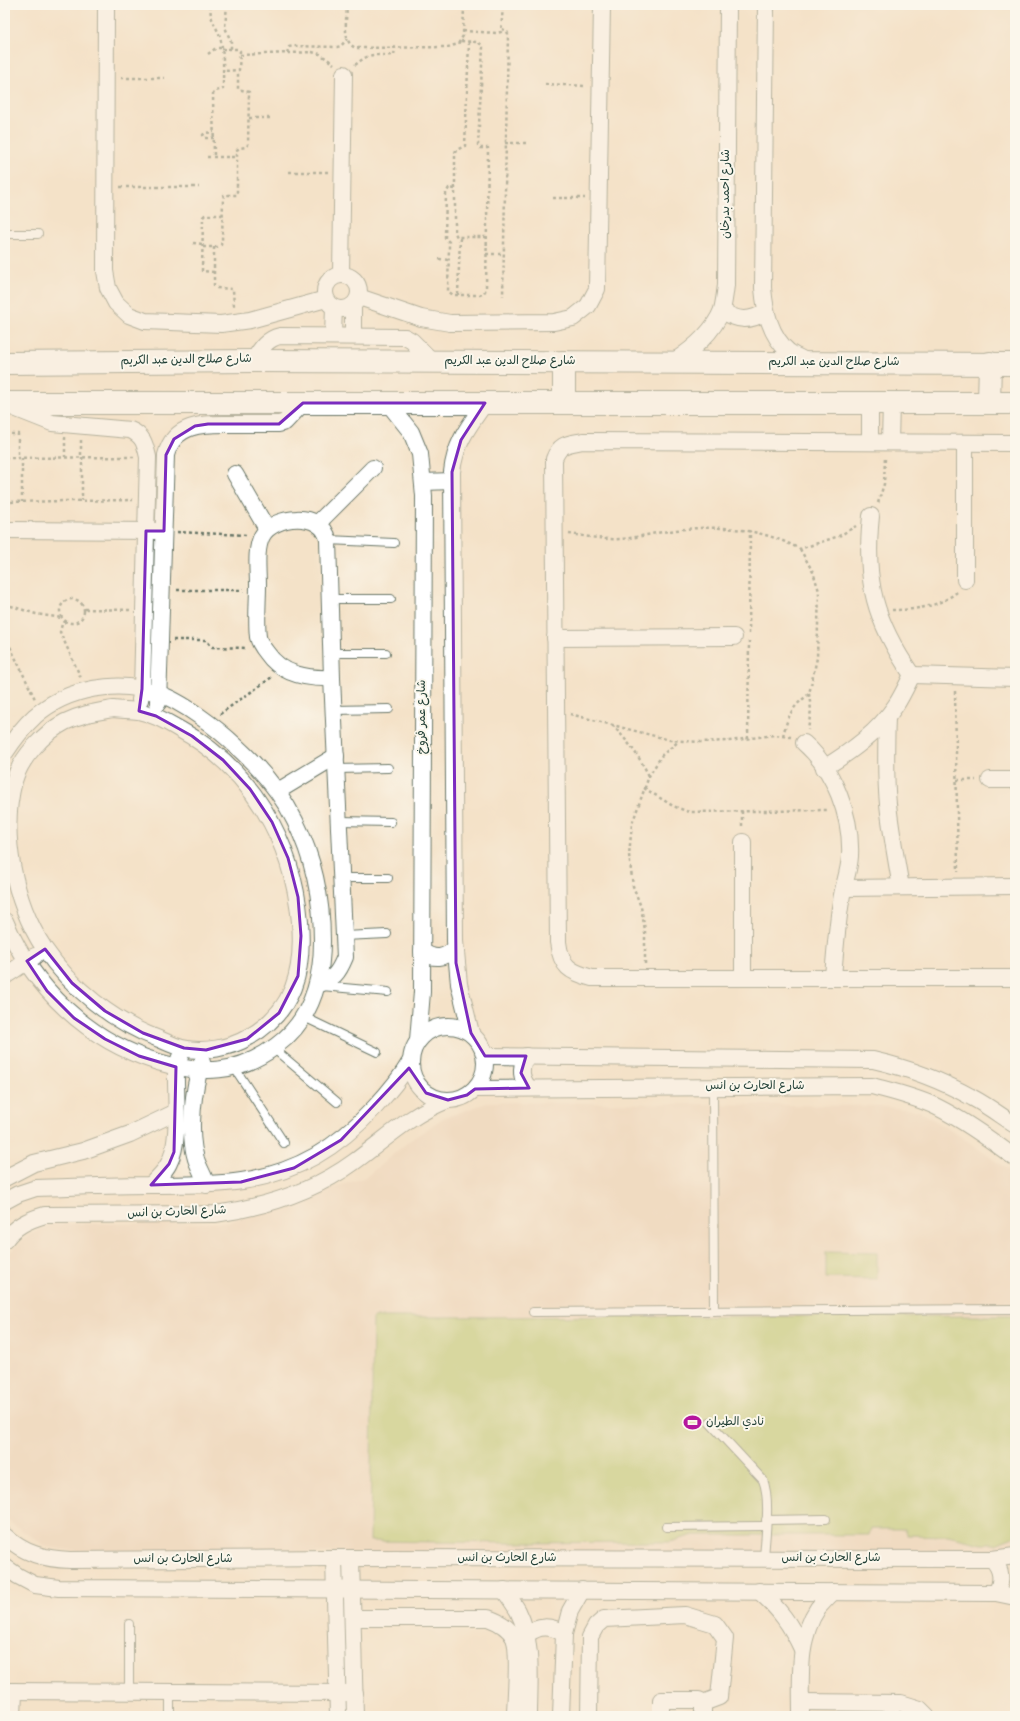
<svg xmlns="http://www.w3.org/2000/svg" width="1020" height="1721" viewBox="0 0 1020 1721" font-family="'Gochi Hand','Playpen Sans Arabic',sans-serif">
	<style>
		.built { fill: #ecd3b9 }
		.pitch { fill: #b5c96d; stroke: #6a8350 }
		.lines { fill: none; stroke-linecap: round; stroke-linejoin: round }
		.lane-casing { stroke: #6a7768; stroke-width: 10 }
		.street-casing { stroke: #6a7768; stroke-width: 18 }
		.secondary-casing { stroke: #6a7768; stroke-width: 24 }
		.path { stroke: #6a7768; stroke-width: 2.5; stroke-dasharray: 3 3; stroke-linecap: butt }
		.lane { stroke: #fff; stroke-width: 8 }
		.street { stroke: #fff; stroke-width: 16 }
		.secondary { stroke: #fff; stroke-width: 22 }
		.marked { fill: none; stroke: #7b2cbf; stroke-width: 3; stroke-linejoin: round }
		.labels { text-anchor: middle; dominant-baseline: central; stroke-width: 4; stroke-linejoin: round; paint-order: stroke }
		.street-label { font-size: 12px; fill: #1f3d34; stroke: #fbf7ec }
		.poi-label { font-size: 12px; fill: #1f3d34; stroke: #fbf7ec; text-anchor: start }
	</style>
	<rect width="100%" height="100%" fill="#fbf7ec"/>
	<filter id="ink" filterUnits="userSpaceOnUse"><feTurbulence type="fractalNoise" baseFrequency=".025" numOctaves="2"/><feDisplacementMap in="SourceGraphic" scale="8" xChannelSelector="R" yChannelSelector="G"/><feConvolveMatrix kernelMatrix="1 2 1 2 8 2 1 2 1" color-interpolation-filters="sRGB"/></filter>
	<filter id="wash" filterUnits="userSpaceOnUse"><feTurbulence type="fractalNoise" baseFrequency=".012" numOctaves="4" result="noise"/><feDisplacementMap in="SourceGraphic" scale="16" xChannelSelector="R" yChannelSelector="G"/><feGaussianBlur stdDeviation="0.9" result="paint"/><feColorMatrix in="noise" values="0 0 0 0 0 0 0 0 0 0 0 0 0 0 0 0 0 1.4 0 .05"/><feComposite in="paint" operator="in"/></filter>
	<g filter="url(#wash)">
		<rect width="100%" height="100%" fill="#f4e2c8"/>
		<polygon class="built" points="490,1102 878,1106 919,1111 963,1138 1015,1175 1015,1551 92,1553 47,1547 5,1519 5,1260 10,1252 29,1235 52,1224 225,1223 366,1177 408,1142 443,1118"/>
		<g class="pitch">
			<polygon points="826,1252 877,1253 877,1279 826,1278"/>
			<polygon points="1015,1316 1015,1536 996,1544 982,1544 948,1536 908,1535 905,1529 871,1529 869,1535 694,1535 669,1542 648,1542 509,1543 370,1541 373,1317"/>
		</g>
	</g>
	<g filter="url(#ink)">
		<g class="lines">
			<defs>
				<g id="lane">
					<polyline points="5,234 38,234"/>
					<polyline points="328,540 394,543"/>
					<polyline points="330,599 391,599"/>
					<polyline points="331,653 386,653"/>
					<polyline points="333,710 389,709"/>
					<polyline points="336,769 388,768"/>
					<polyline points="339,821 391,822"/>
					<polyline points="341,878 388,878"/>
					<polyline points="344,936 387,934"/>
					<polyline points="322,986 388,992"/>
					<polyline points="304,1017 377,1052"/>
					<polyline points="273,1048 337,1102"/>
					<polyline points="234,1067 284,1143"/>
					<polyline points="713,1087 714,1311"/>
					<polyline points="533,1312 1015,1309"/>
					<path d="M710,1423L763,1480C771,1500 765,1537 764,1559"/>
					<polyline points="766,1520 826,1519"/>
					<polyline points="666,1527 765,1526"/>
					<polyline points="129,1624 129,1692"/>
					<polyline points="170,1716 170,1692"/>
				</g>
				<g id="street">
					<polyline points="106,5 105,271 108,288 116,303 129,315 145,321 221,324 250,320 326,299"/>
					<path d="M766,5L763,288C765,311 770,336 789,352C795,356 802,359 808,362"/>
					<polyline points="341,274 344,74"/>
					<circle cx="342" cy="292" r="17"/>
					<polyline points="359,297 421,318 450,323 554,322 573,318 588,306 597,289 602,5"/>
					<path d="M722,310C736,321 750,322 765,312"/>
					<polyline points="333,336 334,307"/>
					<polyline points="353,336 353,305"/>
					<path d="M253,361C260,350 266,339 280,336L405,337L412,341L432,361"/>
					<path d="M673,362C693,349 713,333 722,310C724,302 725,293 726,285L728,5"/>
					<polyline points="388,403 411,432 420,454 424,496 422,992 418,1040"/>
					<path d="M9,406L52,423L130,430C143,435 145,444 148,457L142,689L140,700"/>
					<polyline points="870,442 870,403"/>
					<polyline points="890,442 891,403"/>
					<polyline points="965,443 965,580"/>
					<path d="M1015,443L583,441C568,444 560,443 554,459L558,942C561,967 570,972 592,978H1015"/>
					<polyline points="235,474 267,529"/>
					<polyline points="423,482 452,481"/>
					<path d="M871,516C864,582 875,621 912,675"/>
					<polyline points="318,523 373,468"/>
					<polyline points="5,530 156,531"/>
					<polyline points="555,638 734,637"/>
					<polyline points="912,675 1015,678"/>
					<path d="M158,703L166,455C175,421 207,424 236,424C250,424 265,424 279,424L285,422L303,403"/>
					<path d="M113,709C121,710 130,710 138,711C153,714 166,721 179,729C251,768 293,841 300,922C304,971 294,1011 249,1037C231,1048 203,1053 182,1048C174,1046 166,1042 159,1039C113,1022 71,988 44,948C14,902 0,834 14,781C21,757 44,733 65,722C81,714 96,712 113,709Z"/>
					<path d="M887,717C886,746 885,775 888,804C891,832 896,859 901,887"/>
					<path d="M804,743C834,769 852,817 850,856C849,873 843,885 841,901C837,926 835,952 833,977"/>
					<path d="M5,753C14,739 23,727 35,716C67,688 118,679 157,693C182,701 217,728 236,746C260,768 281,792 295,821C314,859 322,899 322,941C322,982 310,1021 276,1046C238,1074 202,1075 158,1062C88,1041 33,988 5,921"/>
					<path d="M824,768C852,751 878,732 896,705C902,696 907,685 912,675"/>
					<polyline points="990,780 1015,780"/>
					<polyline points="278,791 336,756"/>
					<polyline points="743,842 743,977"/>
					<polyline points="845,888 1015,886"/>
					<path d="M422,951C434,960 445,959 455,948"/>
					<polyline points="5,976 35,956"/>
					<path d="M318,985C334,978 338,974 345,957L332,678L328,540C323,510 273,515 262,536C255,550 258,570 258,585C258,601 256,620 258,637C259,642 263,648 267,653C282,675 307,679 332,678"/>
					<circle cx="448" cy="1063" r="37"/>
					<path d="M471,1033L459,984L455,941L452,472C455,443 469,426 485,403"/>
					<path d="M485,1056L873,1060C908,1068 941,1080 973,1098C988,1106 1001,1116 1015,1125"/>
					<path d="M526,1056C520,1068 520,1078 529,1088"/>
					<path d="M202,1062C193,1088 188,1133 196,1159C199,1168 204,1176 207,1185"/>
					<path d="M475,1089L872,1086C894,1092 916,1097 937,1107C965,1121 990,1139 1015,1158"/>
					<polyline points="5,1178 34,1163 83,1151 130,1134 176,1112"/>
					<path d="M151,1185C157,1178 165,1172 169,1163C181,1141 175,1093 176,1067L180,1057"/>
					<path d="M5,1201L18,1194L36,1188C74,1187 113,1185 151,1185C182,1184 212,1186 242,1181C298,1172 337,1148 375,1107C388,1093 400,1079 410,1062"/>
					<path d="M5,1240C15,1226 28,1220 45,1215L215,1214C265,1207 313,1192 354,1162C386,1139 409,1115 448,1100"/>
					<path d="M5,1536C24,1554 45,1559 70,1560L334,1558L992,1559L1015,1556"/>
					<polyline points="334,1558 338,1716"/>
					<polyline points="351,1558 355,1716"/>
					<path d="M992,1559C1002,1569 1003,1581 996,1593"/>
					<polyline points="5,1567 18,1576 35,1585 59,1588 996,1593 1015,1597"/>
					<path d="M504,1590C509,1597 514,1604 518,1611C534,1643 529,1682 529,1716"/>
					<path d="M759,1591C780,1610 790,1623 802,1649"/>
					<path d="M354,1618H488C499,1622 509,1627 514,1638C520,1652 515,1699 515,1716"/>
					<path d="M527,1635C538,1625 551,1625 564,1634"/>
					<polyline points="5,1691 355,1693"/>
					<polyline points="801,1702 901,1703 920,1709 927,1716"/>
					<polyline points="13,1716 14,1691"/>
					<polyline points="561,1716 564,1634 570,1611 582,1590"/>
					<polyline points="589,1716 590,1637 596,1626 604,1619 685,1615 715,1624 725,1638 719,1697 703,1703"/>
					<polyline points="661,1716 661,1700 699,1700 703,1703 703,1716"/>
					<path d="M801,1716C801,1680 797,1639 818,1608C823,1602 828,1597 833,1592"/>
				</g>
				<g id="secondary">
					<polyline points="5,363 253,361 1015,364"/>
					<polyline points="5,403 1015,403"/>
					<polyline points="564,403 564,362"/>
					<polyline points="989,403 990,363"/>
				</g>
			</defs>
			<use href="#lane" class="lane-casing"/>
			<use href="#street" class="street-casing"/>
			<use href="#secondary" class="secondary-casing"/>
			<g class="path">
				<path d="M211,5C208,20 219,28 221,41C224,56 223,73 223,89L215,91L213,94L214,157"/>
				<polyline points="227,5 225,27 231,42 231,49"/>
				<path d="M347,5C347,17 341,43 356,48L448,47L458,44L463,36L464,5"/>
				<polyline points="502,29 507,31 508,34 503,296"/>
				<polyline points="463,31 497,33 501,32 503,5"/>
				<polyline points="469,42 465,146 456,150 455,153 455,233 457,237 487,237"/>
				<polyline points="222,49 238,49 240,51 239,70 223,71"/>
				<polyline points="287,53 289,47 293,46 337,47 341,46 347,39"/>
				<polyline points="208,54 216,48 222,48"/>
				<polyline points="240,55 312,52 320,54 334,64"/>
				<path d="M355,65C372,51 373,56 394,55L395,48"/>
				<polyline points="121,78 164,78"/>
				<polyline points="545,84 586,86"/>
				<polyline points="249,118 271,118"/>
				<polyline points="214,138 204,138 203,135 205,133 214,132"/>
				<polyline points="505,143 526,143"/>
				<polyline points="207,157 237,157"/>
				<polyline points="289,172 328,172"/>
				<polyline points="120,187 199,187"/>
				<polyline points="455,189 449,188 446,193 445,238 449,242 449,246 448,291 453,295 480,295 484,293 486,289 488,150 488,148 480,148 478,145 483,46 478,42 460,41"/>
				<polyline points="553,198 585,198"/>
				<polyline points="193,243 203,244"/>
				<polyline points="203,247 217,247 221,245 222,241 223,199 224,195 237,195 237,150 239,148 246,147 248,145 249,92 238,89 238,71"/>
				<polyline points="214,247 214,285 217,288 233,289 234,307"/>
				<polyline points="486,254 503,254"/>
				<polyline points="439,259 449,260"/>
				<polyline points="214,272 202,271 203,217 205,215 222,215"/>
				<polyline points="458,295 460,237"/>
				<polyline points="5,434 18,434 18,458"/>
				<polyline points="65,437 65,457"/>
				<polyline points="81,440 81,457"/>
				<polyline points="82,457 82,501"/>
				<polyline points="5,458 134,457"/>
				<polyline points="22,458 22,502"/>
				<polyline points="5,502 133,500"/>
				<polyline points="878,503 884,484 885,457"/>
				<polyline points="177,532 248,535"/>
				<path d="M569,534C586,536 603,540 621,539C635,538 649,534 663,532C711,524 757,526 800,549L839,536L856,526"/>
				<polyline points="800,549 813,572 819,591 817,658 809,694 811,710 808,730"/>
				<polyline points="177,590 244,590"/>
				<circle cx="72" cy="611" r="12"/>
				<polyline points="5,604 36,614 62,618"/>
				<polyline points="85,609 130,610"/>
				<path d="M892,610C915,610 939,607 957,592"/>
				<polyline points="66,621 62,624 60,632 81,678"/>
				<polyline points="749,634 750,531"/>
				<polyline points="5,636 35,699"/>
				<polyline points="173,640 206,640 212,647 247,648"/>
				<polyline points="955,691 958,872"/>
				<polyline points="220,714 272,677"/>
				<polyline points="570,714 670,740 699,742 729,741 774,735 791,737"/>
				<path d="M612,725C628,741 639,756 649,776"/>
				<path d="M783,736C788,715 792,707 809,694"/>
				<polyline points="748,739 749,641"/>
				<polyline points="957,780 976,780"/>
				<polyline points="644,788 673,806 689,812 829,810"/>
				<polyline points="742,811 742,829"/>
				<polyline points="645,964 645,930 641,907 633,886 629,855 632,824 649,776 662,755 679,741"/>
			</g>
			<use href="#lane" class="lane"/>
			<use href="#street" class="street"/>
			<use href="#secondary" class="secondary"/>
		</g>
	</g>
	<path d="M0 0H1020V1721H0ZM303,403H485L461,440L452,472L456,963L471,1033L485,1056H526L521,1073L529,1088L475,1089L467,1095L448,1100L426,1093L409,1068L341,1140L294,1168L241,1182L151,1185L169,1164L174,1152L176,1067L139,1056L105,1039L74,1018L47,991L27,961L45,949L72,983L105,1011L143,1033L184,1048L206,1050L247,1039L279,1013L298,976L301,936L298,897L288,858L272,822L250,789L223,760L192,736L156,716L139,711L142,689L146,531H164L166,455L174,439L195,426L208,424H279Z" fill="#f4e2c8" fill-opacity=".55" fill-rule="evenodd"/>
	<path class="marked" d="M303,403H485L461,440L452,472L456,963L471,1033L485,1056H526L521,1073L529,1088L475,1089L467,1095L448,1100L426,1093L409,1068L341,1140L294,1168L241,1182L151,1185L169,1164L174,1152L176,1067L139,1056L105,1039L74,1018L47,991L27,961L45,949L72,983L105,1011L143,1033L184,1048L206,1050L247,1039L279,1013L298,976L301,936L298,897L288,858L272,822L250,789L223,760L192,736L156,716L139,711L142,689L146,531H164L166,455L174,439L195,426L208,424H279Z"/>
	<defs>
		<symbol id="stadium-bare" viewBox="-9 -9 18 18"><path d="M0-5a6.5 5 0 1 0 0 10a6.5 5 0 1 0 0-10ZM-3.5-1.8h7v3.6h-7Z" fill="#b5179e" stroke="#fbf7ec" stroke-width="2.5" paint-order="stroke"/></symbol>
	</defs>
	<g fill-rule="evenodd">
		<use href="#stadium-bare" x="680" y="1410" width="25" height="25"/>
	</g>
	<g class="labels">
		<g class="street-label">
			<text transform="translate(727 194) rotate(-90)">شارع احمد بدرخان</text>
			<text transform="translate(186 361) rotate(-1)">شارع صلاح الدين عبد الكريم</text>
			<text x="510" y="362">شارع صلاح الدين عبد الكريم</text>
			<text x="834" y="363">شارع صلاح الدين عبد الكريم</text>
			<text transform="translate(423 717) rotate(-90)">شارع عمر فروخ</text>
			<text x="755" y="1087">شارع الحارث بن انس</text>
			<text transform="translate(177 1213) rotate(-2)">شارع الحارث بن انس</text>
			<text x="507" y="1559">شارع الحارث بن انس</text>
			<text x="831" y="1559">شارع الحارث بن انس</text>
			<text x="183" y="1560">شارع الحارث بن انس</text>
		</g>
		<g class="poi-label">
			<text x="706" y="1423">نادي الطيران</text>
		</g>
	</g>
	<rect width="1020" height="1721" fill="none" stroke="#fbf7ec" stroke-width="20"/>
</svg>
